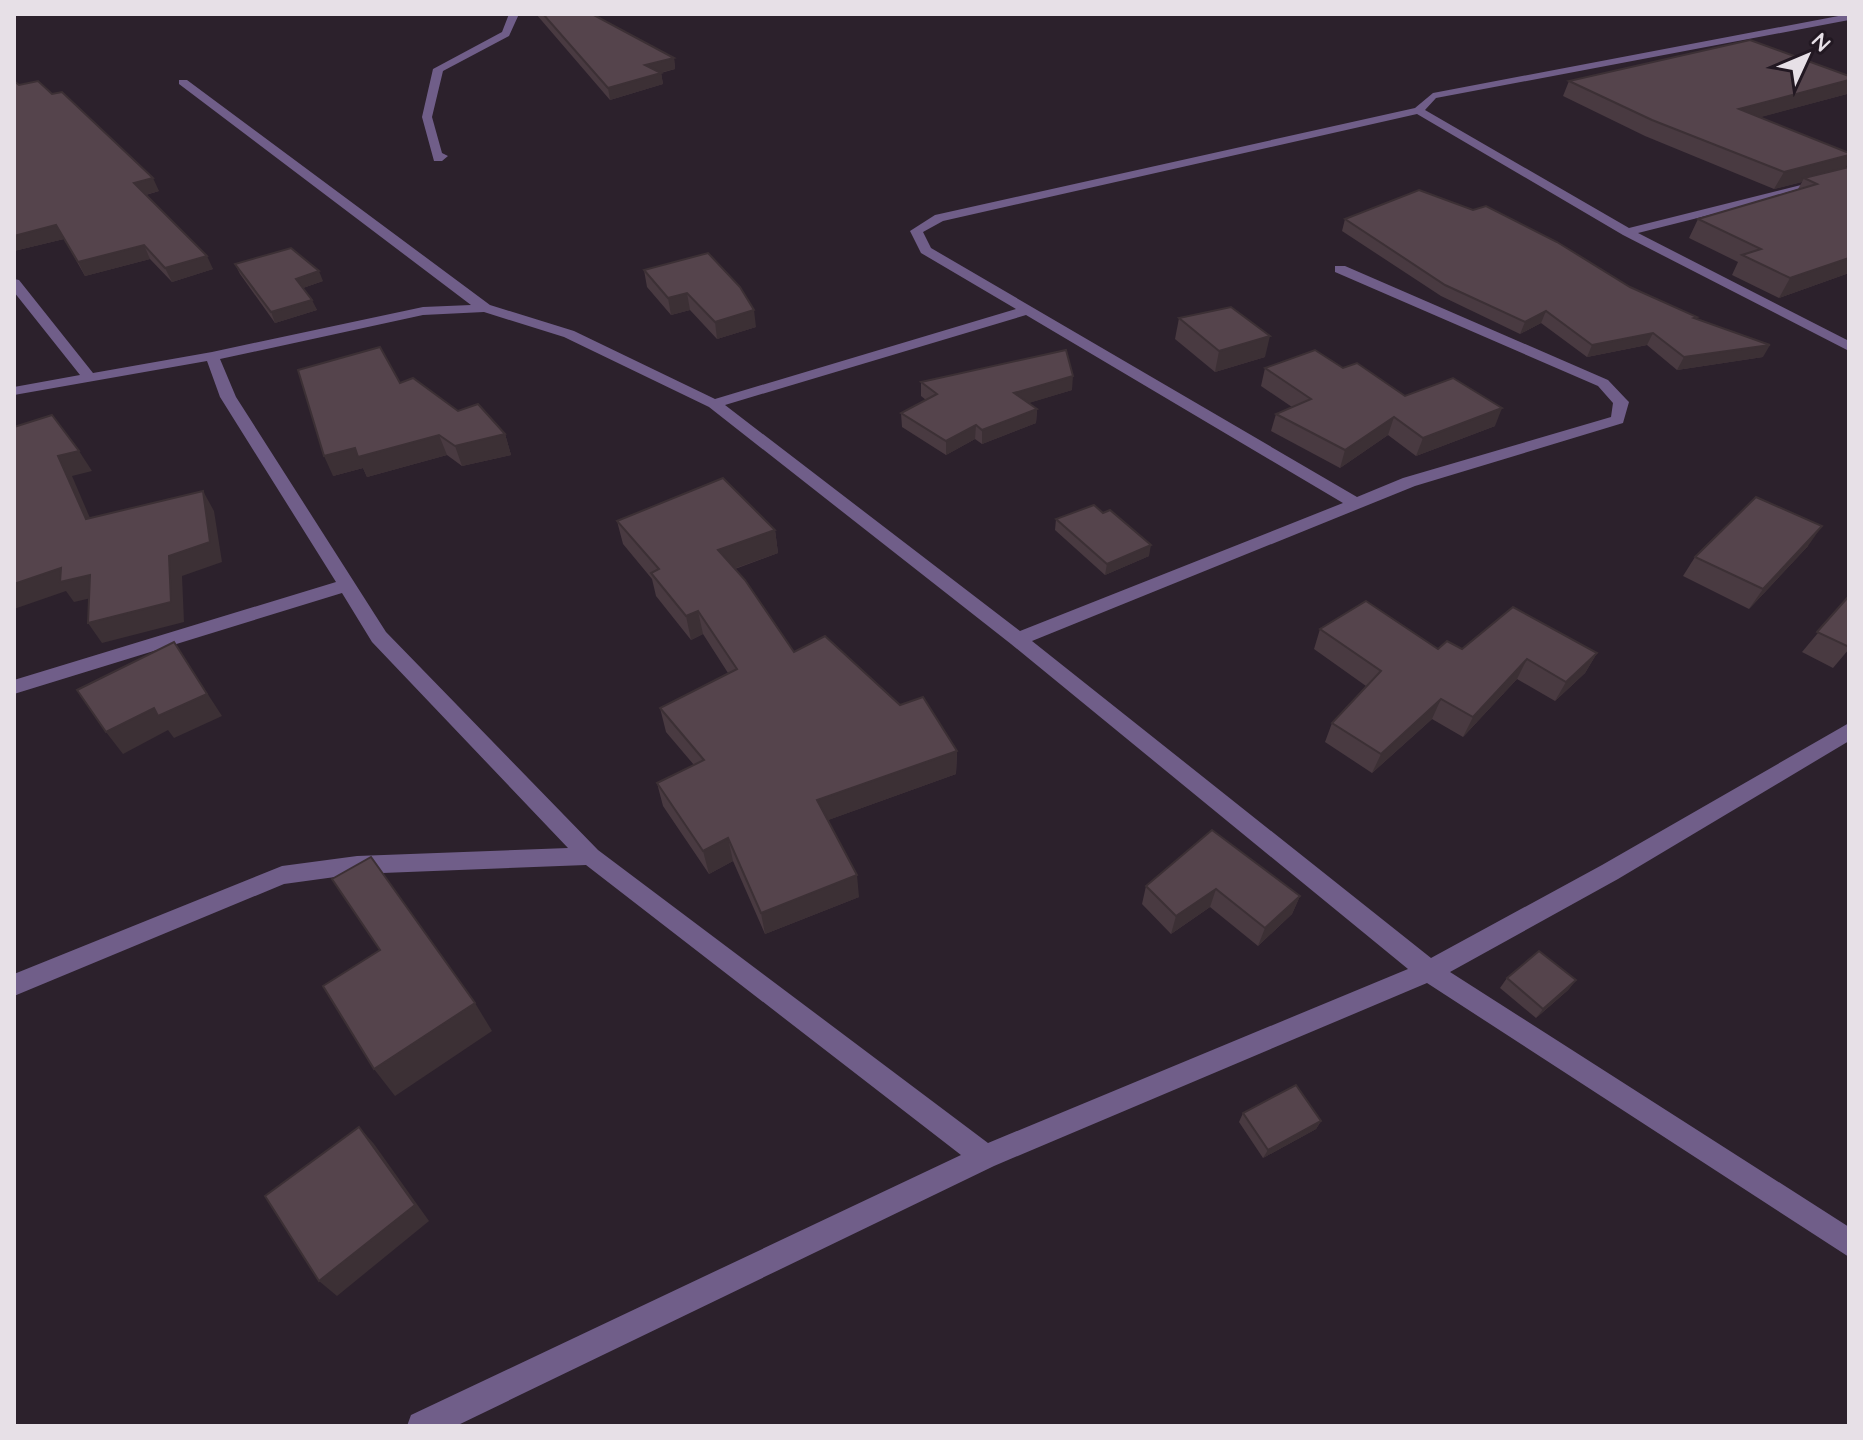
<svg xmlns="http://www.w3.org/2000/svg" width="1863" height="1440" viewBox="0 0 1863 1440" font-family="Quicksand,sans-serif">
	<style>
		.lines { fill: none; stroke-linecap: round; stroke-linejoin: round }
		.street { fill: #705e89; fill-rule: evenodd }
		.wall { fill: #493a41 }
		.shaded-wall { fill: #3c3035 }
		.building { fill: #55444c; stroke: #3c3035; stroke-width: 2 }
	</style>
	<rect width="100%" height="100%" fill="#2c212c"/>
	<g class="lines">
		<g class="street">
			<polygon points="509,14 519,14 509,36 443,71 432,117 442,153 448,156 442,161 434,161 422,117 433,69 502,32"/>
			<path d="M1849,14V20L1436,98L1425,110L1629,228L1849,173V180L1638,233L1849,341V351L1623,235L1417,114L943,221L923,232L931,248L1357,497L1403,478L1611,417L1613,403L1598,386L1335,272V266H1345L1608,380L1626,399L1629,402L1623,423L1415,486L1032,641L1431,958L1602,865L1849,723V741L1618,879L1450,972L1849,1227V1257L1427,983L994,1166L456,1426H407L411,1415L961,1155L586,865L357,874L284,884L14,996V974L282,866L357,856L568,848L372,642L342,593L14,694V680L336,582L220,397L207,361L14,395V387L80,375L14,292V279L19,280L93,373L212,352L423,307L471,305L179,84V80H187L490,305L574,331L715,399L1016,309L921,253L910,231L935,215L1415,108L1433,93ZM484,312L564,337L709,407L1011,644L1408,969L988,1143L598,850L386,632L236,397L220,359L423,315ZM1026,315L1343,503L1020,631L725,405Z"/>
		</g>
	</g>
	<g class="wall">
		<polygon points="536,14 592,14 674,58 675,69 661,73 663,84 610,100"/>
		<polygon points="1849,76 1849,92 1847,94 1760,117 1849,153 1849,162 1845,168 1849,273 1779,298 1732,275 1738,262 1689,238 1698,219 1798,189 1802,182 1774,189 1645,136 1563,96 1569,81"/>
		<polygon points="14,81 159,191 146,195 213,269 172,282 150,259 85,276 64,239 14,251"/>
		<polygon points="1345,219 1630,287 1697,317 1696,319 1763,357 1677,370 1647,345 1587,357 1541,323 1520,334 1441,296 1342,231"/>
		<polygon points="235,264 323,281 303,288 317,310 275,323 240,274"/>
		<polygon points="644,270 756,327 717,339 690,310 671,315 647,287"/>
		<polygon points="1179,318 1265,357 1215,372 1175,339"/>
		<polygon points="1265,368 1343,368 1405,396 1495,426 1416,456 1388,435 1340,468 1271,431 1276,414 1292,407 1261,386"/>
		<polygon points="921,382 1072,390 1028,403 1037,409 1036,423 982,444 975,439 946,455 902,427 901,413 926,400 921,396"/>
		<polygon points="400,383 505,434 511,455 462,466 447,455 367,477 363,468 333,476"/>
		<polygon points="1056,519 1149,556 1105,575 1055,530"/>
		<polygon points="617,521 775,530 778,553 735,569 794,652 900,705 957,751 956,774 828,820 859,897 765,934 733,861 709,874 663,806 657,783 694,765 666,732 660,708 728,673 703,634 691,640 656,596 652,579 623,544"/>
		<polygon points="1808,546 1749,609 1683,576 1695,557"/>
		<polygon points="1849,596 1849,649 1833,668 1802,652"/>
		<polygon points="1320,629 1438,649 1597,653 1585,673 1555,701 1517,679 1463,737 1432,719 1372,773 1325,742 1332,723 1366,686 1314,649"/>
		<polygon points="1212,830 1300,896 1292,914 1258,946 1210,907 1171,934 1142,904 1146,886"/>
		<polygon points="1507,978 1576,980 1568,990 1536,1018 1500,988"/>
		<polygon points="1243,1113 1321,1121 1316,1129 1263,1158 1239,1122"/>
	</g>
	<g class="shaded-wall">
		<polygon points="674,58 675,69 647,76 645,65"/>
		<polygon points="661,73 663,84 610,100 608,88"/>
		<polygon points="1849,80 1849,92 1847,94 1731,125 1739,109"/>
		<polygon points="1849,155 1849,162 1844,171 1804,178 1802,182 1774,189 1784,172"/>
		<polygon points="153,178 159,191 141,196 134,183"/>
		<polygon points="56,225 64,239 14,251 14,236"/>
		<polygon points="144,245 150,259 85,276 78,262"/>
		<polygon points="207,256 213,269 172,282 165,268"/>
		<polygon points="1849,258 1849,273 1779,298 1790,278"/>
		<polygon points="319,271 323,281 300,289 296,279"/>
		<polygon points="687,293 690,310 671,315 668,298"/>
		<polygon points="312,300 317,310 275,323 271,312"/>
		<polygon points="754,310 756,327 717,339 715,322"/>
		<polygon points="1546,311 1541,323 1520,334 1525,322"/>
		<polygon points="1653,333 1647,345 1587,357 1592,345"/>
		<polygon points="1270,336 1265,357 1215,372 1219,351"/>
		<polygon points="1770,345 1763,357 1677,370 1684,357"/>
		<polygon points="1073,376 1072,390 1013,408 1014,393"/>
		<polygon points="1502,408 1495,426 1416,456 1423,438"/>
		<polygon points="1037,409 1036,423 982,444 982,430"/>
		<polygon points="1394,417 1388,435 1340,468 1345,450"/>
		<polygon points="976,425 975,439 946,455 946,441"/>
		<polygon points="505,434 511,455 462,466 455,446"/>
		<polygon points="439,435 447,455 367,477 363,468 333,476 324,456 355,448"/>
		<polygon points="79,451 92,471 72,476 99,539 86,519 58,456"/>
		<polygon points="203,491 214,511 222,562 182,576 184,622 102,643 88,623 169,556"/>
		<polygon points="1822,526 1808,546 1749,609 1763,589"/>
		<polygon points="775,530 778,553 722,573 718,550"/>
		<polygon points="1151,545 1149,556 1105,575 1107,564"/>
		<polygon points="61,568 90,575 104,595 74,602 66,591 14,609 14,584"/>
		<polygon points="698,611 703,634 691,640 686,616"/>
		<polygon points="174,642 222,716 174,738 168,730 123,754 106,732"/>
		<polygon points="1597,653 1585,673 1555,701 1566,682"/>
		<polygon points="1527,659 1517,679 1463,737 1473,717"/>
		<polygon points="1441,699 1432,719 1372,773 1381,754"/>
		<polygon points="957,751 956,774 820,823 817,800"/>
		<polygon points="728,838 733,861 709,874 703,851"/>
		<polygon points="857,875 859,897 765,934 761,913"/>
		<polygon points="1216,889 1210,907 1171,934 1176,916"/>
		<polygon points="1300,896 1292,914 1258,946 1265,928"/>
		<polygon points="1576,980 1568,990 1536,1018 1543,1009"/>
		<polygon points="475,1003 492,1031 395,1096 374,1069"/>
		<polygon points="1321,1121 1316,1129 1263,1158 1268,1150"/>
		<polygon points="359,1127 374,1144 429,1221 337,1296 319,1281"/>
	</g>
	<g class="building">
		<polygon points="543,14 592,14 674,58 645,65 661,73 608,88"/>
		<polygon points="1750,40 1849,76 1849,80 1739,109 1849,153 1849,155 1784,172 1652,120 1569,81"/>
		<polygon points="14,81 19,85 38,81 52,94 62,92 153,178 134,183 207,256 165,268 144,245 78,262 56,225 14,236"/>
		<polygon points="1849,167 1849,258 1790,278 1742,255 1761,249 1698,219 1817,184 1804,178"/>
		<polygon points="1419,190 1473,210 1486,206 1557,242 1630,287 1697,317 1694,318 1770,345 1684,357 1653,333 1592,345 1546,311 1525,322 1445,285 1345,219"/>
		<polygon points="291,248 319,271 296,279 312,300 271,312 235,264"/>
		<polygon points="708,253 740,287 754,310 715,322 687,293 668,298 644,270"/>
		<polygon points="1231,307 1270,336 1219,351 1179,318"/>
		<polygon points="380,347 400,383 413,378 458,411 478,404 505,434 455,446 439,435 358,457 355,448 324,456 298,370"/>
		<polygon points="1066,350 1073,376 1014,393 1037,409 982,430 976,425 946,441 901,413 937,394 921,382"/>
		<polygon points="1315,350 1343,368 1357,363 1405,396 1453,378 1502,408 1423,438 1394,417 1345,450 1276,414 1311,399 1265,368"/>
		<polygon points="52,415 79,451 58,456 86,519 203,491 210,542 169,556 171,602 88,623 90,575 60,582 61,568 14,584 14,427"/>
		<polygon points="723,478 775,530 718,550 745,580 794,652 825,636 900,705 923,697 957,751 817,800 857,875 761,913 728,838 703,851 657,783 704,760 660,708 737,669 698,611 686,616 651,573 659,569 617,521"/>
		<polygon points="1756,497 1822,526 1763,589 1695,557"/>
		<polygon points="1094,505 1103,513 1110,510 1151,545 1107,564 1056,519"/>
		<polygon points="1849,596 1849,647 1817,632"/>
		<polygon points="1366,601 1438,649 1447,641 1462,649 1513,607 1597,653 1566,682 1527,659 1473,717 1441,699 1381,754 1332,723 1381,671 1320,629"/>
		<polygon points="174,642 207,694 158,716 154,708 106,732 77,690"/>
		<polygon points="1212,830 1300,896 1265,928 1216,889 1176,916 1146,886"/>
		<polygon points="371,857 475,1003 374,1069 323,986 380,950 332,879"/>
		<polygon points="1539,951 1576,980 1543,1009 1507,978"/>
		<polygon points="1296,1085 1321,1121 1268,1150 1243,1113"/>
		<polygon points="359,1127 415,1205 319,1281 265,1196"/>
	</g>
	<rect width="1863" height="1440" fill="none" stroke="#e7e0e7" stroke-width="32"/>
	<g transform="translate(1807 56) rotate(46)" stroke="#221822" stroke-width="6" paint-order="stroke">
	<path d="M0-6L14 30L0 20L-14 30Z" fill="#e7e0e7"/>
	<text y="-12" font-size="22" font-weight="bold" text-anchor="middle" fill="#e7e0e7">N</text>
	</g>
</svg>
